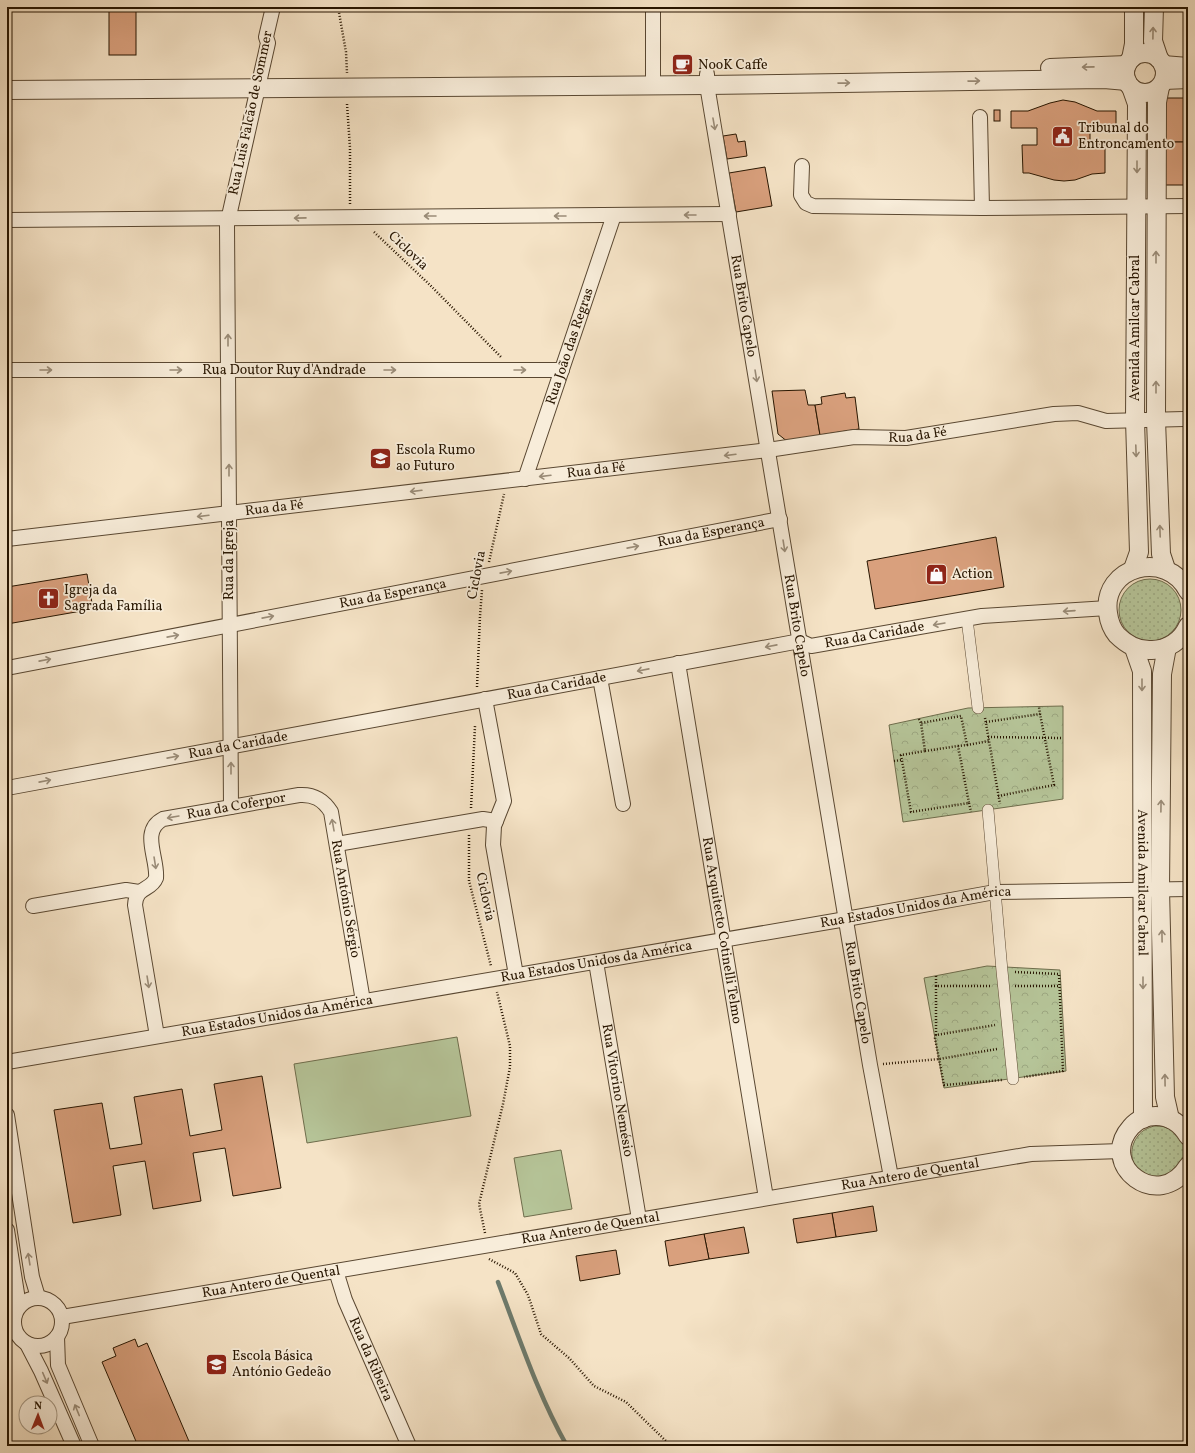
<svg xmlns="http://www.w3.org/2000/svg" width="1195" height="1453" viewBox="0 0 1195 1453" font-family="Vollkorn,serif">
	<style>
		.grass { fill: url(#grass-dots); stroke: #6e6d4c }
		.park { fill: url(#park-crowns); stroke: #6e6d4c }
		.garden { fill: #b6c599; stroke: #6e6d4c }
		.lines { fill: none; stroke-linecap: round; stroke-linejoin: round }
		.stream { stroke: #6d7a6c; stroke-width: 4.5 }
		.building { fill: #d9a07d; stroke: #271500 }
		.pedestrian-casing { stroke: #5a4832; stroke-width: 12 }
		.minor-casing { stroke: #5a4832; stroke-width: 16 }
		.tertiary-casing { stroke: #5a4832; stroke-width: 20 }
		.path { stroke: #271500; stroke-width: 2.5; stroke-dasharray: 1 2; stroke-linecap: butt }
		.pedestrian { stroke: #f8edda; stroke-width: 11 }
		.minor { stroke: #f8edda; stroke-width: 14 }
		.tertiary { stroke: #f8edda; stroke-width: 18 }
		.oneway { stroke: #9a8c78 }
		.labels { text-anchor: middle; dominant-baseline: central; stroke-width: 3.5; stroke-linejoin: round; paint-order: stroke }
		.poi-label { font-size: 14px; fill: #271500; stroke: #f8edda; text-anchor: start }
		.street-label { font-size: 14px; fill: #271500; stroke: #f8edda }
	</style>
	<defs>
		<pattern id="grass-dots" width="8" height="8" patternUnits="userSpaceOnUse"><rect width="8" height="8" fill="#b6c599"/><path d="M2 2h.1M6 6h.1" fill="none" stroke="#9ca882" stroke-width="1.8" stroke-linecap="round"/></pattern>
		<pattern id="park-crowns" width="20" height="18" patternUnits="userSpaceOnUse"><rect width="20" height="18" fill="#b6c599"/><path d="M2 6a3 3 0 1 1 6 0M12 15a3 3 0 1 1 6 0" fill="none" stroke="#9ca882"/></pattern>
	</defs>
	<rect width="100%" height="100%" fill="#f5e3c6"/>
	<filter id="stains"><feTurbulence type="fractalNoise" baseFrequency=".005" numOctaves="4"/><feColorMatrix values="0 0 0 0 .2 0 0 0 0 .09 0 0 0 0 .02 0 0 0 .5 -.17"/></filter>
	<radialGradient id="worn" r=".72"><stop offset=".6" stop-color="#630" stop-opacity="0"/><stop offset="1" stop-color="#630" stop-opacity=".3"/></radialGradient>
	<g class="grass">
		<circle cx="1150" cy="610" r="31"/>
		<path d="M1154,1126C1160,1126 1165,1126 1170,1128C1180,1133 1189,1150 1184,1161C1181,1166 1177,1170 1174,1174L1149,1178C1145,1174 1140,1171 1137,1168C1129,1159 1131,1144 1138,1136C1142,1130 1148,1128 1154,1126Z"/>
	</g>
	<g class="park">
		<polygon points="1063,706 1063,799 903,822 889,725 968,708"/>
		<polygon points="987,966 1060,970 1066,1071 944,1088 924,978"/>
	</g>
	<g class="garden">
		<polygon points="457,1037 471,1116 307,1143 294,1064"/>
		<polygon points="561,1150 572,1209 524,1217 514,1158"/>
	</g>
	<g class="lines">
		<g class="stream">
			<path d="M498,1282C519,1337 538,1395 567,1446"/>
			<polyline points="631,1446 638,1446"/>
		</g>
	</g>
	<g class="building">
		<rect x="109" y="7" width="27" height="48"/>
		<rect x="1165" y="98" width="23" height="44"/>
		<polygon points="1063,100 1075,102 1097,111 1116,111 1116,128 1090,128 1090,144 1105,144 1105,173 1092,174 1075,180 1064,181 1054,180 1029,173 1023,173 1022,145 1037,145 1037,128 1011,128 1011,111 1028,111 1050,103"/>
		<rect x="994" y="110" width="6" height="11"/>
		<polygon points="736,134 738,142 745,141 747,156 727,159 723,136"/>
		<rect x="1165" y="142" width="23" height="43"/>
		<polygon points="765,167 772,206 736,212 729,173"/>
		<polygon points="805,390 808,405 815,405 820,435 788,442 778,434 772,391"/>
		<polygon points="845,393 846,398 855,397 859,429 820,435 815,405 822,404 821,397"/>
		<polygon points="996,537 1004,587 875,609 867,561"/>
		<polygon points="87,574 93,609 7,624 7,587"/>
		<polygon points="262,1076 281,1188 233,1196 225,1148 193,1153 201,1201 153,1209 145,1161 113,1166 121,1215 73,1223 54,1110 102,1103 110,1149 142,1144 134,1097 182,1089 190,1136 222,1130 214,1084"/>
		<polygon points="873,1206 877,1231 836,1237 832,1213"/>
		<polygon points="832,1213 836,1237 797,1243 793,1219"/>
		<polygon points="744,1227 749,1253 709,1259 704,1234"/>
		<polygon points="704,1234 709,1259 669,1266 665,1241"/>
		<polygon points="616,1250 620,1274 580,1281 576,1256"/>
		<polygon points="135,1339 138,1347 147,1343 191,1446 138,1446 102,1362 116,1356 113,1348"/>
	</g>
	<g class="lines">
		<defs>
			<g id="pedestrian">
				<polyline points="967,619 978,708"/>
				<polyline points="988,810 1002,971 1013,1079"/>
			</g>
			<g id="minor">
				<polyline points="653,7 653,86"/>
				<path id="s1" d="M707,74V85L870,1065L891,1177"/>
				<polyline points="980,117 982,208"/>
				<polyline points="802,166 801,195 806,203 813,206 982,208 1188,206"/>
				<polyline points="7,220 729,214"/>
				<path id="s2" d="M7,370H562"/>
				<path id="s3" d="M525,479L614,215"/>
				<path id="s4" d="M7,539L768,450L854,437L906,438L1054,414L1078,413L1106,421L1184,419"/>
				<path id="s5" d="M678,663L766,1198"/>
				<path id="s6" d="M7,668L780,519"/>
				<polyline points="600,678 623,804"/>
				<polyline points="485,699 504,801 494,826 493,845 516,975"/>
				<path id="s7" d="M7,788L800,641L811,646L982,616L1108,608"/>
				<polyline points="231,807 227,225 268,43 266,37 273,7"/>
				<polyline points="337,844 483,819 496,821"/>
				<polyline points="33,906 126,890 139,892"/>
				<path id="s8" d="M596,962L639,1219"/>
				<path id="s9" d="M157,1036L135,905C136,886 151,891 156,878C158,858 140,831 163,819L299,795C313,794 323,799 331,812L363,1001"/>
				<path id="s10" d="M7,1062L846,919L995,892L1188,889"/>
				<polyline points="7,1115 32,1277 38,1297"/>
				<polyline points="7,1230 19,1306"/>
				<path id="s11" d="M336,1271L345,1300L409,1446"/>
				<circle cx="38" cy="1322" r="24"/>
				<path id="s12" d="M62,1317L1031,1154L1121,1151"/>
				<polyline points="57,1337 58,1365 92,1446"/>
				<polyline points="27,1344 41,1371 74,1446"/>
			</g>
			<g id="tertiary">
				<polyline points="1154,7 1153,41 1159,59"/>
				<circle cx="1145" cy="73" r="20"/>
				<polyline points="1131,59 1134,44 1134,7"/>
				<polyline points="1163,65 1188,67"/>
				<polyline points="1050,68 1127,65"/>
				<polyline points="1164,80 1188,79"/>
				<polyline points="1131,87 1137,104 1135,420 1139,552 1133,569"/>
				<polyline points="1160,87 1157,102 1156,420 1161,554 1166,569"/>
				<polyline points="7,90 707,85 1104,79 1127,81"/>
				<path d="M1188,591C1167,549 1101,566 1108,613C1109,621 1112,629 1117,635C1127,645 1138,651 1152,650C1168,650 1182,640 1188,626"/>
				<polyline points="1167,647 1162,674 1160,889 1165,1097 1170,1119"/>
				<path id="s13" d="M1134,648L1142,671L1143,1119"/>
				<path d="M1188,1136C1181,1124 1170,1116 1156,1116C1146,1116 1137,1120 1131,1127C1097,1165 1159,1213 1188,1166"/>
			</g>
		</defs>
		<use href="#pedestrian" class="pedestrian-casing"/>
		<use href="#minor" class="minor-casing"/>
		<use href="#tertiary" class="tertiary-casing"/>
		<g class="path">
			<polyline points="338,7 346,52 347,73"/>
			<polyline points="347,104 350,148 350,204"/>
			<polyline points="374,232 430,285 501,357"/>
			<polyline points="489,562 504,494"/>
			<polyline points="477,687 480,616 482,590"/>
			<polyline points="985,718 1000,804"/>
			<polyline points="919,719 921,723"/>
			<polyline points="986,722 1040,714 1039,707"/>
			<polyline points="988,737 1063,738"/>
			<polyline points="967,745 989,741"/>
			<polyline points="925,751 958,746 969,803 911,812 901,755 925,751 921,723 961,716 967,745 958,746"/>
			<polyline points="894,761 902,760"/>
			<polyline points="998,796 1054,785 1040,714"/>
			<polyline points="969,803 971,812"/>
			<polyline points="471,808 475,726"/>
			<polyline points="469,835 469,881 491,966"/>
			<polyline points="1015,972 1059,974 1063,1071 1024,1077"/>
			<polyline points="936,976 936,986 992,986"/>
			<polyline points="936,986 936,1035 995,1025"/>
			<polyline points="1015,986 1059,986"/>
			<polyline points="936,1035 935,1038 944,1085 1002,1080"/>
			<polyline points="883,1064 939,1059 997,1049"/>
			<polyline points="485,1233 479,1204 503,1104 510,1067 510,1046 497,992"/>
			<polyline points="489,1259 515,1273 528,1295 541,1334 569,1358 594,1386 626,1402 671,1446"/>
		</g>
		<use href="#pedestrian" class="pedestrian"/>
		<use href="#minor" class="minor"/>
		<use href="#tertiary" class="tertiary"/>
	</g>
	<defs><path id="oneway-shaft" d="M-6 0H5M1.5-3L5.5 0L1.5 3" fill="none" stroke-width="1.6" stroke-linecap="round" stroke-linejoin="round"/></defs>
	<g class="oneway">
		<use href="#oneway-shaft" transform="translate(1153 33) rotate(-89)"/>
		<use href="#oneway-shaft" transform="translate(1088 67) rotate(179)"/>
		<use href="#oneway-shaft" transform="translate(974 81) rotate(-1)"/>
		<use href="#oneway-shaft" transform="translate(844 83) rotate(-1)"/>
		<use href="#oneway-shaft" transform="translate(714 124) rotate(80)"/>
		<use href="#oneway-shaft" transform="translate(1137 167) rotate(90)"/>
		<use href="#oneway-shaft" transform="translate(690 215) rotate(180)"/>
		<use href="#oneway-shaft" transform="translate(430 216) rotate(180)"/>
		<use href="#oneway-shaft" transform="translate(560 216) rotate(180)"/>
		<use href="#oneway-shaft" transform="translate(300 218) rotate(179)"/>
		<use href="#oneway-shaft" transform="translate(1156 257) rotate(-90)"/>
		<use href="#oneway-shaft" transform="translate(228 340) rotate(-90)"/>
		<use href="#oneway-shaft" transform="translate(46 370)"/>
		<use href="#oneway-shaft" transform="translate(176 370)"/>
		<use href="#oneway-shaft" transform="translate(390 370)"/>
		<use href="#oneway-shaft" transform="translate(520 370)"/>
		<use href="#oneway-shaft" transform="translate(756 376) rotate(81)"/>
		<use href="#oneway-shaft" transform="translate(1156 387) rotate(-90)"/>
		<use href="#oneway-shaft" transform="translate(1136 451) rotate(88)"/>
		<use href="#oneway-shaft" transform="translate(730 455) rotate(173)"/>
		<use href="#oneway-shaft" transform="translate(229 470) rotate(-90)"/>
		<use href="#oneway-shaft" transform="translate(545 476) rotate(173)"/>
		<use href="#oneway-shaft" transform="translate(416 491) rotate(173)"/>
		<use href="#oneway-shaft" transform="translate(203 516) rotate(173)"/>
		<use href="#oneway-shaft" transform="translate(1160 531) rotate(-92)"/>
		<use href="#oneway-shaft" transform="translate(784 546) rotate(81)"/>
		<use href="#oneway-shaft" transform="translate(633 547) rotate(-11)"/>
		<use href="#oneway-shaft" transform="translate(506 572) rotate(-11)"/>
		<use href="#oneway-shaft" transform="translate(1069 611) rotate(176)"/>
		<use href="#oneway-shaft" transform="translate(268 617) rotate(-11)"/>
		<use href="#oneway-shaft" transform="translate(939 624) rotate(170)"/>
		<use href="#oneway-shaft" transform="translate(173 636) rotate(-11)"/>
		<use href="#oneway-shaft" transform="translate(771 646) rotate(169)"/>
		<use href="#oneway-shaft" transform="translate(45 660) rotate(-11)"/>
		<use href="#oneway-shaft" transform="translate(643 670) rotate(169)"/>
		<use href="#oneway-shaft" transform="translate(1142 685) rotate(90)"/>
		<use href="#oneway-shaft" transform="translate(173 757) rotate(-11)"/>
		<use href="#oneway-shaft" transform="translate(231 768) rotate(-90)"/>
		<use href="#oneway-shaft" transform="translate(45 781) rotate(-11)"/>
		<use href="#oneway-shaft" transform="translate(1161 806) rotate(-89)"/>
		<use href="#oneway-shaft" transform="translate(173 817) rotate(170)"/>
		<use href="#oneway-shaft" transform="translate(333 825) rotate(-100)"/>
		<use href="#oneway-shaft" transform="translate(155 863) rotate(81)"/>
		<use href="#oneway-shaft" transform="translate(1162 936) rotate(-91)"/>
		<use href="#oneway-shaft" transform="translate(148 982) rotate(81)"/>
		<use href="#oneway-shaft" transform="translate(1143 983) rotate(90)"/>
		<use href="#oneway-shaft" transform="translate(1165 1080) rotate(-91)"/>
		<use href="#oneway-shaft" transform="translate(29 1259) rotate(-99)"/>
		<use href="#oneway-shaft" transform="translate(45 1378) rotate(67)"/>
		<use href="#oneway-shaft" transform="translate(77 1410) rotate(-112)"/>
	</g>
	<defs>
		<symbol id="cafe-square" viewBox="-11 -11 22 22"><rect x="-9" y="-9" width="18" height="18" rx="4" fill="#8f2418" stroke="#f8edda"/><path d="M-5.5-4.5H6V0H3Q3 3.5 0 3.5H-2.5Q-5.5 3.5-5.5 0ZM3-3.2v2h1.7v-2ZM-6 4.5H4V6H-6Z" fill="#fff"/></symbol>
		<symbol id="civic-square" viewBox="-11 -11 22 22"><rect x="-9" y="-9" width="18" height="18" rx="4" fill="#8f2418" stroke="#f8edda"/><path d="M-.6-6.5H3V-4.5H.6V-3L4-1V1h2V6H-6V1h2V-1L-.6-3ZM-1.2 2.5V6h2.4V2.5Z" fill="#fff"/></symbol>
		<symbol id="school-square" viewBox="-11 -11 22 22"><rect x="-9" y="-9" width="18" height="18" rx="4" fill="#8f2418" stroke="#f8edda"/><path d="M0-5L7-2L0 1L-7-2ZM-4 1L0 2.5L4 1V4Q0 6-4 4Z" fill="#fff"/></symbol>
		<symbol id="shop-square" viewBox="-11 -11 22 22"><rect x="-9" y="-9" width="18" height="18" rx="4" fill="#8f2418" stroke="#f8edda"/><path d="M-5-2.5h2.3a2.7 3.5 0 0 1 5.4 0H5L5.5 6h-11ZM-1.5-2.5h3a1.5 2.3 0 0 0-3 0Z" fill="#fff"/></symbol>
		<symbol id="church-square" viewBox="-11 -11 22 22"><rect x="-9" y="-9" width="18" height="18" rx="4" fill="#8f2418" stroke="#f8edda"/><path d="M-1.2-6h2.4v3.5h3.3v2.4h-3.3V6h-2.4V-.1h-3.3v-2.4h3.3Z" fill="#fff"/></symbol>
	</defs>
	<g fill-rule="evenodd">
		<use href="#cafe-square" x="670" y="52" width="25" height="25"/>
		<use href="#civic-square" x="1050" y="124" width="25" height="25"/>
		<use href="#school-square" x="368" y="446" width="25" height="25"/>
		<use href="#shop-square" x="924" y="562" width="25" height="25"/>
		<use href="#church-square" x="36" y="586" width="25" height="25"/>
		<use href="#school-square" x="204" y="1352" width="25" height="25"/>
	</g>
	<g class="labels">
		<g class="poi-label">
			<text x="698" y="65">NooK Caffe</text>
			<text x="1078" y="128">Tribunal do<tspan x="1078" dy="16">Entroncamento</tspan></text>
			<text x="396" y="450">Escola Rumo<tspan x="396" dy="16">ao Futuro</tspan></text>
			<text x="952" y="574">Action</text>
			<text x="64" y="590">Igreja da<tspan x="64" dy="16">Sagrada Família</tspan></text>
			<text x="232" y="1356">Escola Básica<tspan x="232" dy="16">António Gedeão</tspan></text>
		</g>
		<g class="street-label">
			<text transform="translate(251 113) rotate(-78)">Rua Luis Falcão de Sommer</text>
			<text transform="translate(408 251) rotate(44)">Ciclovia</text>
			<text stroke="none"><textPath href="#s1" startOffset="235">Rua Brito Capelo</textPath></text>
			<text transform="translate(1135 328) rotate(-90)">Avenida Amilcar Cabral</text>
			<text stroke="none"><textPath href="#s3" startOffset="140">Rua João das Regras</textPath></text>
			<text stroke="none"><textPath href="#s2" startOffset="277">Rua Doutor Ruy d'Andrade</textPath></text>
			<text stroke="none"><textPath href="#s4" startOffset="917">Rua da Fé</textPath></text>
			<text stroke="none"><textPath href="#s4" startOffset="593">Rua da Fé</textPath></text>
			<text stroke="none"><textPath href="#s4" startOffset="269">Rua da Fé</textPath></text>
			<text stroke="none"><textPath href="#s6" startOffset="717">Rua da Esperança</textPath></text>
			<text transform="translate(229 560) rotate(-90)">Rua da Igreja</text>
			<text transform="translate(477 575) rotate(-79)">Ciclovia</text>
			<text stroke="none"><textPath href="#s6" startOffset="393">Rua da Esperança</textPath></text>
			<text stroke="none"><textPath href="#s1" startOffset="559">Rua Brito Capelo</textPath></text>
			<text stroke="none"><textPath href="#s7" startOffset="883">Rua da Caridade</textPath></text>
			<text stroke="none"><textPath href="#s7" startOffset="559">Rua da Caridade</textPath></text>
			<text stroke="none"><textPath href="#s7" startOffset="235">Rua da Caridade</textPath></text>
			<text stroke="none"><textPath href="#s9" startOffset="307">Rua da Coferpor</textPath></text>
			<text stroke="none"><textPath href="#s13" startOffset="236">Avenida Amilcar Cabral</textPath></text>
			<text transform="translate(485 897) rotate(78)">Ciclovia</text>
			<text stroke="none"><textPath href="#s9" startOffset="497">Rua António Sérgio</textPath></text>
			<text stroke="none"><textPath href="#s10" startOffset="922">Rua Estados Unidos da América</textPath></text>
			<text stroke="none"><textPath href="#s5" startOffset="271">Rua Arquitecto Cotinelli Telmo</textPath></text>
			<text stroke="none"><textPath href="#s10" startOffset="598">Rua Estados Unidos da América</textPath></text>
			<text stroke="none"><textPath href="#s1" startOffset="931">Rua Brito Capelo</textPath></text>
			<text stroke="none"><textPath href="#s10" startOffset="274">Rua Estados Unidos da América</textPath></text>
			<text stroke="none"><textPath href="#s8" startOffset="130">Rua Vitorino Nemésio</textPath></text>
			<text stroke="none"><textPath href="#s12" startOffset="860">Rua Antero de Quental</textPath></text>
			<text stroke="none"><textPath href="#s12" startOffset="536">Rua Antero de Quental</textPath></text>
			<text stroke="none"><textPath href="#s12" startOffset="212">Rua Antero de Quental</textPath></text>
			<text stroke="none"><textPath href="#s11" startOffset="95">Rua da Ribeira</textPath></text>
		</g>
	</g>
	<rect width="1195" height="1453" fill="none" stroke="#f5e3c6" stroke-width="24"/>
	<rect x="8" y="8" width="1179" height="1437" fill="none" stroke="#271500" stroke-width="2"/>
	<rect x="12" y="12" width="1171" height="1429" fill="none" stroke="#271500"/>
	<g transform="translate(38 1415) rotate(1)"><circle r="19" fill="#f8edda" stroke="#a49783"/>
	<path d="M0-3L7 15L0 10L-7 15Z" fill="#8f2418"/>
	<text y="-6" font-size="11" font-weight="bold" text-anchor="middle" fill="#271500">N</text>
	</g>
	<rect width="100%" height="100%" filter="url(#stains)"/>
	<rect width="100%" height="100%" fill="url(#worn)"/>
</svg>
